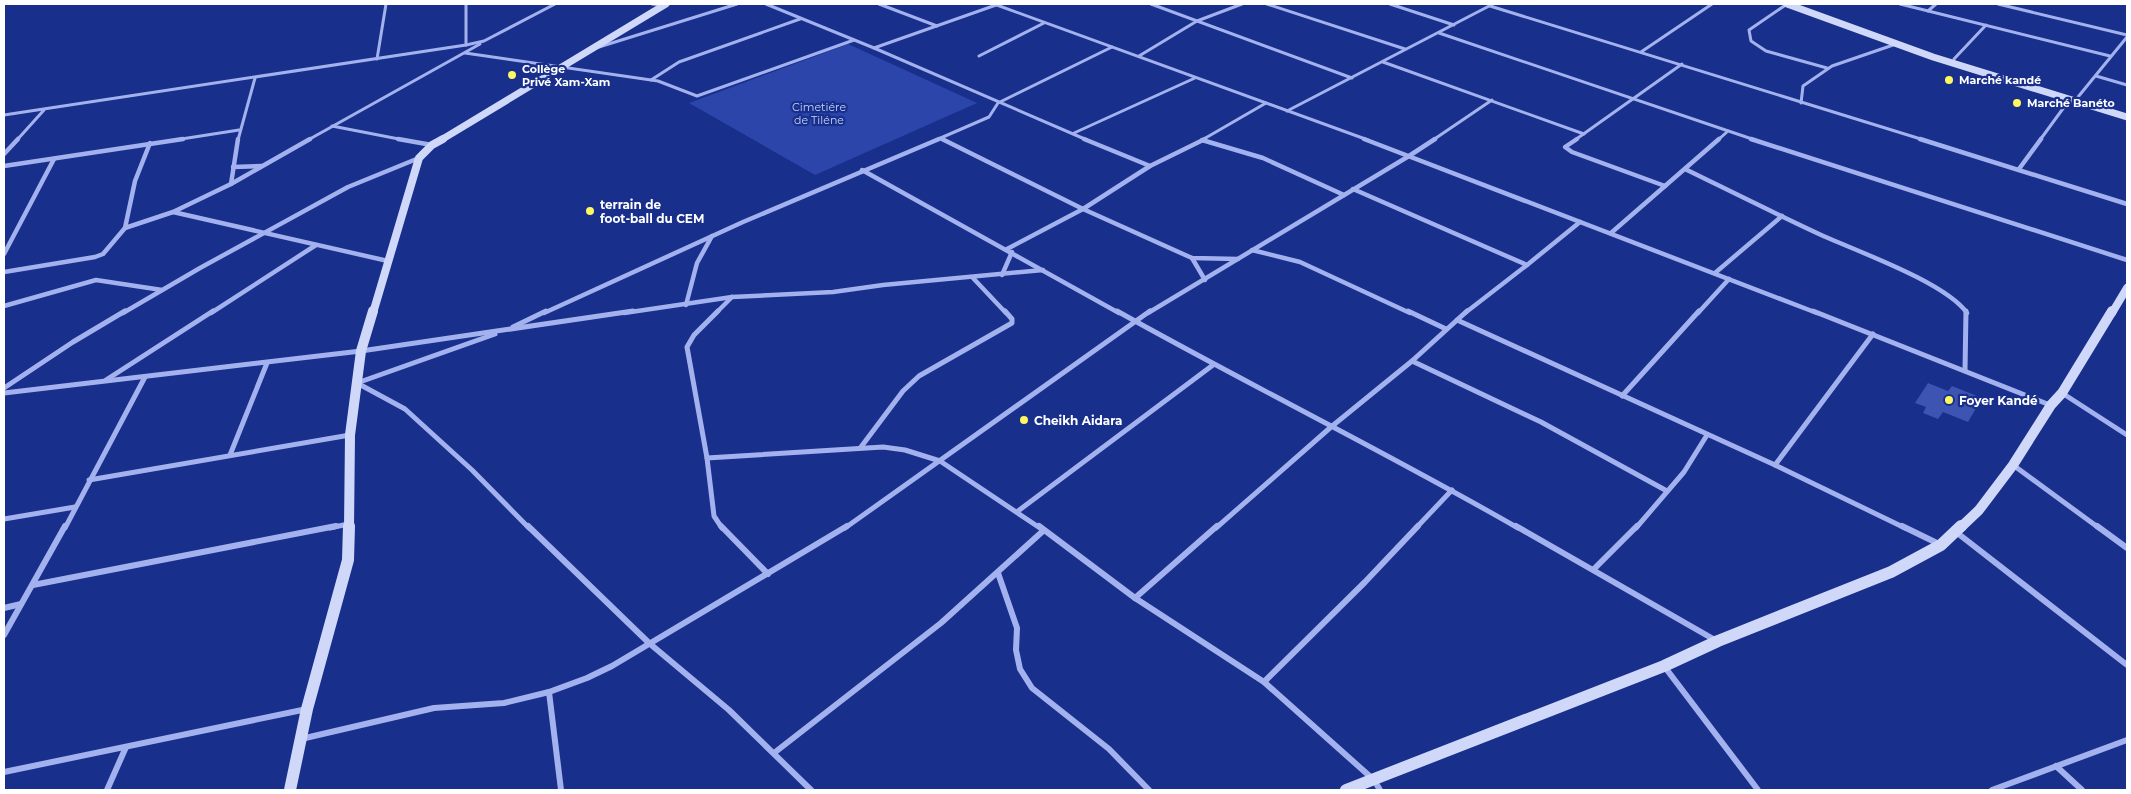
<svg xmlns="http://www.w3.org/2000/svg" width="2131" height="794" viewBox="0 0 2131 794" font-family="Montserrat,sans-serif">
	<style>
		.green { fill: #2b45aa }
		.building { fill: #3d54b2 }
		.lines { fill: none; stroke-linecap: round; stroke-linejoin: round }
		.street-far3 { stroke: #a3b2ee; stroke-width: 3 }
		.street-far2 { stroke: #a3b2ee; stroke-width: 4.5 }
		.street-far1 { stroke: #a3b2ee; stroke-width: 5 }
		.street { stroke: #a3b2ee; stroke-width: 6 }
		.secondary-far3 { stroke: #d0d8fa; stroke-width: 7 }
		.secondary-far2 { stroke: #d0d8fa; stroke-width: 8 }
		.secondary-far1 { stroke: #d0d8fa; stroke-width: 10 }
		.secondary { stroke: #d0d8fa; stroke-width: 12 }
		.poi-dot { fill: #fff860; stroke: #182f8b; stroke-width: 2 }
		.labels { text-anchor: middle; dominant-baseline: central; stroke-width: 4.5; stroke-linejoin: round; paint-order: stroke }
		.far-poi-label { font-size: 11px; font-weight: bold; fill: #fff; stroke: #182f8b; text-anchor: start }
		.far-park-label { font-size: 11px; fill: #c8d3fa; stroke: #182f8b }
		.poi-label { font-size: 12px; font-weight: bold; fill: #fff; stroke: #182f8b; text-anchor: start }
	</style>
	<rect width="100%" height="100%" fill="#182f8b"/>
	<polygon class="green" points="848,44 977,103 815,175 689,103"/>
	<polygon class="building" points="1928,383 1948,391 1952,386 1982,398 1968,422 1943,412 1938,419 1923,413 1926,407 1915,403"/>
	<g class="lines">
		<g class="street-far3">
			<polyline points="466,4 466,45"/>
			<polyline points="652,4 663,5"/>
			<polyline points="766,4 874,48 996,5"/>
			<polyline points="879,4 937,26"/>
			<polyline points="994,4 1368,140"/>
			<polyline points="1151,4 1352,78"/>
			<polyline points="1267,4 1405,49"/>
			<polyline points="1390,4 1454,25"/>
			<polyline points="1787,4 1749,30 1751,41 1766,51 1827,68"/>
			<polyline points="1900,4 2110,56"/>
			<polyline points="1998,4 2127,35"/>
			<polyline points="1490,6 1924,140"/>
			<polyline points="1928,11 1936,4"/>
			<polyline points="1439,33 1755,140"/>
			<polyline points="599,47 737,4"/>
			<polyline points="874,48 1087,140"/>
			<polyline points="1641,52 1712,4"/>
			<polyline points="465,53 658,81 697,96 854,40"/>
			<polyline points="979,56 1044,23"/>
			<polyline points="1139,56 1197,21 1242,4"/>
			<polyline points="377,59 386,4"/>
			<polyline points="1954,59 1986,25"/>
			<polyline points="1383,62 1584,134"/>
			<polyline points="2096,76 2127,85"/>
			<polyline points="651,80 679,62 800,19"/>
			<polyline points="2078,97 2127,37"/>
			<polyline points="1801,103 1803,86 1832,66 1896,44"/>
			<polyline points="1287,111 1493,4"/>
			<polyline points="4,115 466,45 484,41 555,4"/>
			<polyline points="332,126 404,140"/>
			<polyline points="1074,133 1195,78"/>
			<polyline points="941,138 945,140"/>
			<polyline points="17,140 44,110"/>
			<polyline points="175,140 239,130"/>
			<polyline points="238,140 255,78"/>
			<polyline points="308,140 480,44"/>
			<polyline points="936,140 989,117 998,103 1112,47"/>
			<polyline points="1202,140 1266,103"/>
			<polyline points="1433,140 1492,100"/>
			<polyline points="1575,140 1682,64"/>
			<polyline points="1718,140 1728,131"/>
			<polyline points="2040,140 2070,99"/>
		</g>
		<g class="street-far2">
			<polyline points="398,139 432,145"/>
			<polyline points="942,139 1083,209 1192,258 1238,259"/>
			<polyline points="1084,139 1150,166"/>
			<polyline points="1364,139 1817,313"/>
			<polyline points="1577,139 1565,147 1572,152 1665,186"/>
			<polyline points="1751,139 2127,260"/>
			<polyline points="1920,139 2127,204"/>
			<polyline points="1202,140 1263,158 1344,195"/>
			<polyline points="150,143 135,181 125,228 173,212 231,184 310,139"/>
			<polyline points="4,154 18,139"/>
			<polyline points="4,166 183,139"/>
			<polyline points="233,167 262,166"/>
			<path d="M1685,169C1730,191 1774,213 1819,234C1856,251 1945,282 1967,313"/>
			<polyline points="2019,169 2041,139"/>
			<polyline points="862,170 1119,313"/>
			<polyline points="231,184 238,139"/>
			<polyline points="1353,189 1527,265 1465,313"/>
			<polyline points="173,212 388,261"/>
			<polyline points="1611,233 1719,139"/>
			<polyline points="1007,249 1083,209 1150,166 1205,139"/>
			<polyline points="1252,250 1300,262 1410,313"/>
			<polyline points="4,254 54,159"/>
			<polyline points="1192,258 1205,280"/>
			<polyline points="1527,265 1580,222"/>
			<polyline points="4,272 95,257 103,254 125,228"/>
			<polyline points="1715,273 1782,216"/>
			<polyline points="1002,275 1012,252"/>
			<polyline points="973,278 1006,313"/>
			<polyline points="686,305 697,263 712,236"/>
			<polyline points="4,306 96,280 162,290"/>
			<polyline points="123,313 200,268 348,187 419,158"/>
			<polyline points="211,313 316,245"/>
			<polyline points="544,313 743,222 939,139"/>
			<polyline points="624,313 732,297 833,292 883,285 1043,270"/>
			<polyline points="716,313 732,297"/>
			<polyline points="1148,313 1409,156 1435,139"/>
			<polyline points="1698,313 1729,279"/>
		</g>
		<g class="street-far1">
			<polyline points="718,311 694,335 687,347 707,458 714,516 722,528"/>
			<path d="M1117,311C1249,385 1386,452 1518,528"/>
			<polyline points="1408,311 1446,329"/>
			<polyline points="1813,311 2050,405"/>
			<polyline points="1457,320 1775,465 1905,528"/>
			<polyline points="513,327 546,311"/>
			<polyline points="1412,361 1541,422 1667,491"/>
			<polyline points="1965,370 1966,311"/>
			<polyline points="106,380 213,311"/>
			<polyline points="357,383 495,334"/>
			<polyline points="357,383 405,409 472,470 529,528"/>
			<polyline points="4,388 73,342 125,311"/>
			<polyline points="4,393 361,351 633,311"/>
			<polyline points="2062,393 2127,435"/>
			<polyline points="1622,396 1699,311"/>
			<polyline points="861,447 903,391 919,376 1012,323 1012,319 1005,311"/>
			<polyline points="230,455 267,363"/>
			<polyline points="707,458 883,447 905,450 940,461 1040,528"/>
			<polyline points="1775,465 1873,334"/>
			<polyline points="2013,465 2099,528"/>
			<polyline points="89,480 350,435"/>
			<polyline points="1018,511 1213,365"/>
			<polyline points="4,519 75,507"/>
			<polyline points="65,528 145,377"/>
			<polyline points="330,528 348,524"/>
			<polyline points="845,528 1150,311"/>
			<polyline points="1216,528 1331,427 1412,361 1467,311"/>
			<polyline points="1416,528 1452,490"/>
			<polyline points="1636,528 1684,472 1707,435"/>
		</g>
		<g class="street">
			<polyline points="528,526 649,643 729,710 811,790"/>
			<polyline points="721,526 768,574"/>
			<polyline points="1039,526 1135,598 1264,682 1374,780 1380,790"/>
			<polyline points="1516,526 1715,640"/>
			<polyline points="1902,526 1939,544"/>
			<polyline points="2097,526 2127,548"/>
			<polyline points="1956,532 2127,665"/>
			<polyline points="1594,569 1637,526"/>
			<polyline points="998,573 1017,628 1016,650 1020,669 1032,688 1109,749 1149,790"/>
			<polyline points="33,585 336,526"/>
			<polyline points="1135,598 1217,526"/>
			<polyline points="4,608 21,604"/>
			<polyline points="4,635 65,526"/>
			<polyline points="1664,666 1758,790"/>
			<polyline points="1264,682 1365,582 1418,526"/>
			<polyline points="549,692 561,790"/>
			<polyline points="301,739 434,708 504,703 549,692 587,678 612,666 847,526"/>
			<polyline points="774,753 941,623 1043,531"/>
			<polyline points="2056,766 2082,790"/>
			<polyline points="4,772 307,709"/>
			<polyline points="107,790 126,747"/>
			<polyline points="1992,790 2127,740"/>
		</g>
		<g class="secondary-far3">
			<polyline points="1787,4 1933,57 2127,117"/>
			<polyline points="441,140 666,4"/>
		</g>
		<g class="secondary-far2">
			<polyline points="373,313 419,158 432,145 443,139"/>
			<polyline points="2112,313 2127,288"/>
		</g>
		<g class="secondary-far1">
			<polyline points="349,528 350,435 361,351 373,311"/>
			<polyline points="1960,528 1979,510 2013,465 2051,405 2062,393 2112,311"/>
		</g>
		<g class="secondary">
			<polyline points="290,790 307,709 348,560 349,526"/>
			<polyline points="1346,790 1664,666 1718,641 1891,572 1941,545 1961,526"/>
		</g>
	</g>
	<g class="poi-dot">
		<circle cx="512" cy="75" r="5"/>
		<circle cx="1949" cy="80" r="5"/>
		<circle cx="2017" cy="103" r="5"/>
		<circle cx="590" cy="211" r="5"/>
		<circle cx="1949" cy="400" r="5"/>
		<circle cx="1024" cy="420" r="5"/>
	</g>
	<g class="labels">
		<g class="far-poi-label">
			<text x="522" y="69">Collège<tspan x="522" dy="13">Privé Xam-Xam</tspan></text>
			<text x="1959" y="80">Marché kandé</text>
			<text x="2027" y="103">Marché Banéto</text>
		</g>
		<g class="far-park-label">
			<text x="819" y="107">Cimetiére<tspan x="819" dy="13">de Tiléne</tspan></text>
		</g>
		<g class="poi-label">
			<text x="600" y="204">terrain de<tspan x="600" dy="14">foot-ball du CEM</tspan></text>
			<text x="1959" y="400">Foyer Kandé</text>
			<text x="1034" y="420">Cheikh Aidara</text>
		</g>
	</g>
	<rect width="2131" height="794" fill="none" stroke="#ffffff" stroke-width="10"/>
</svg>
